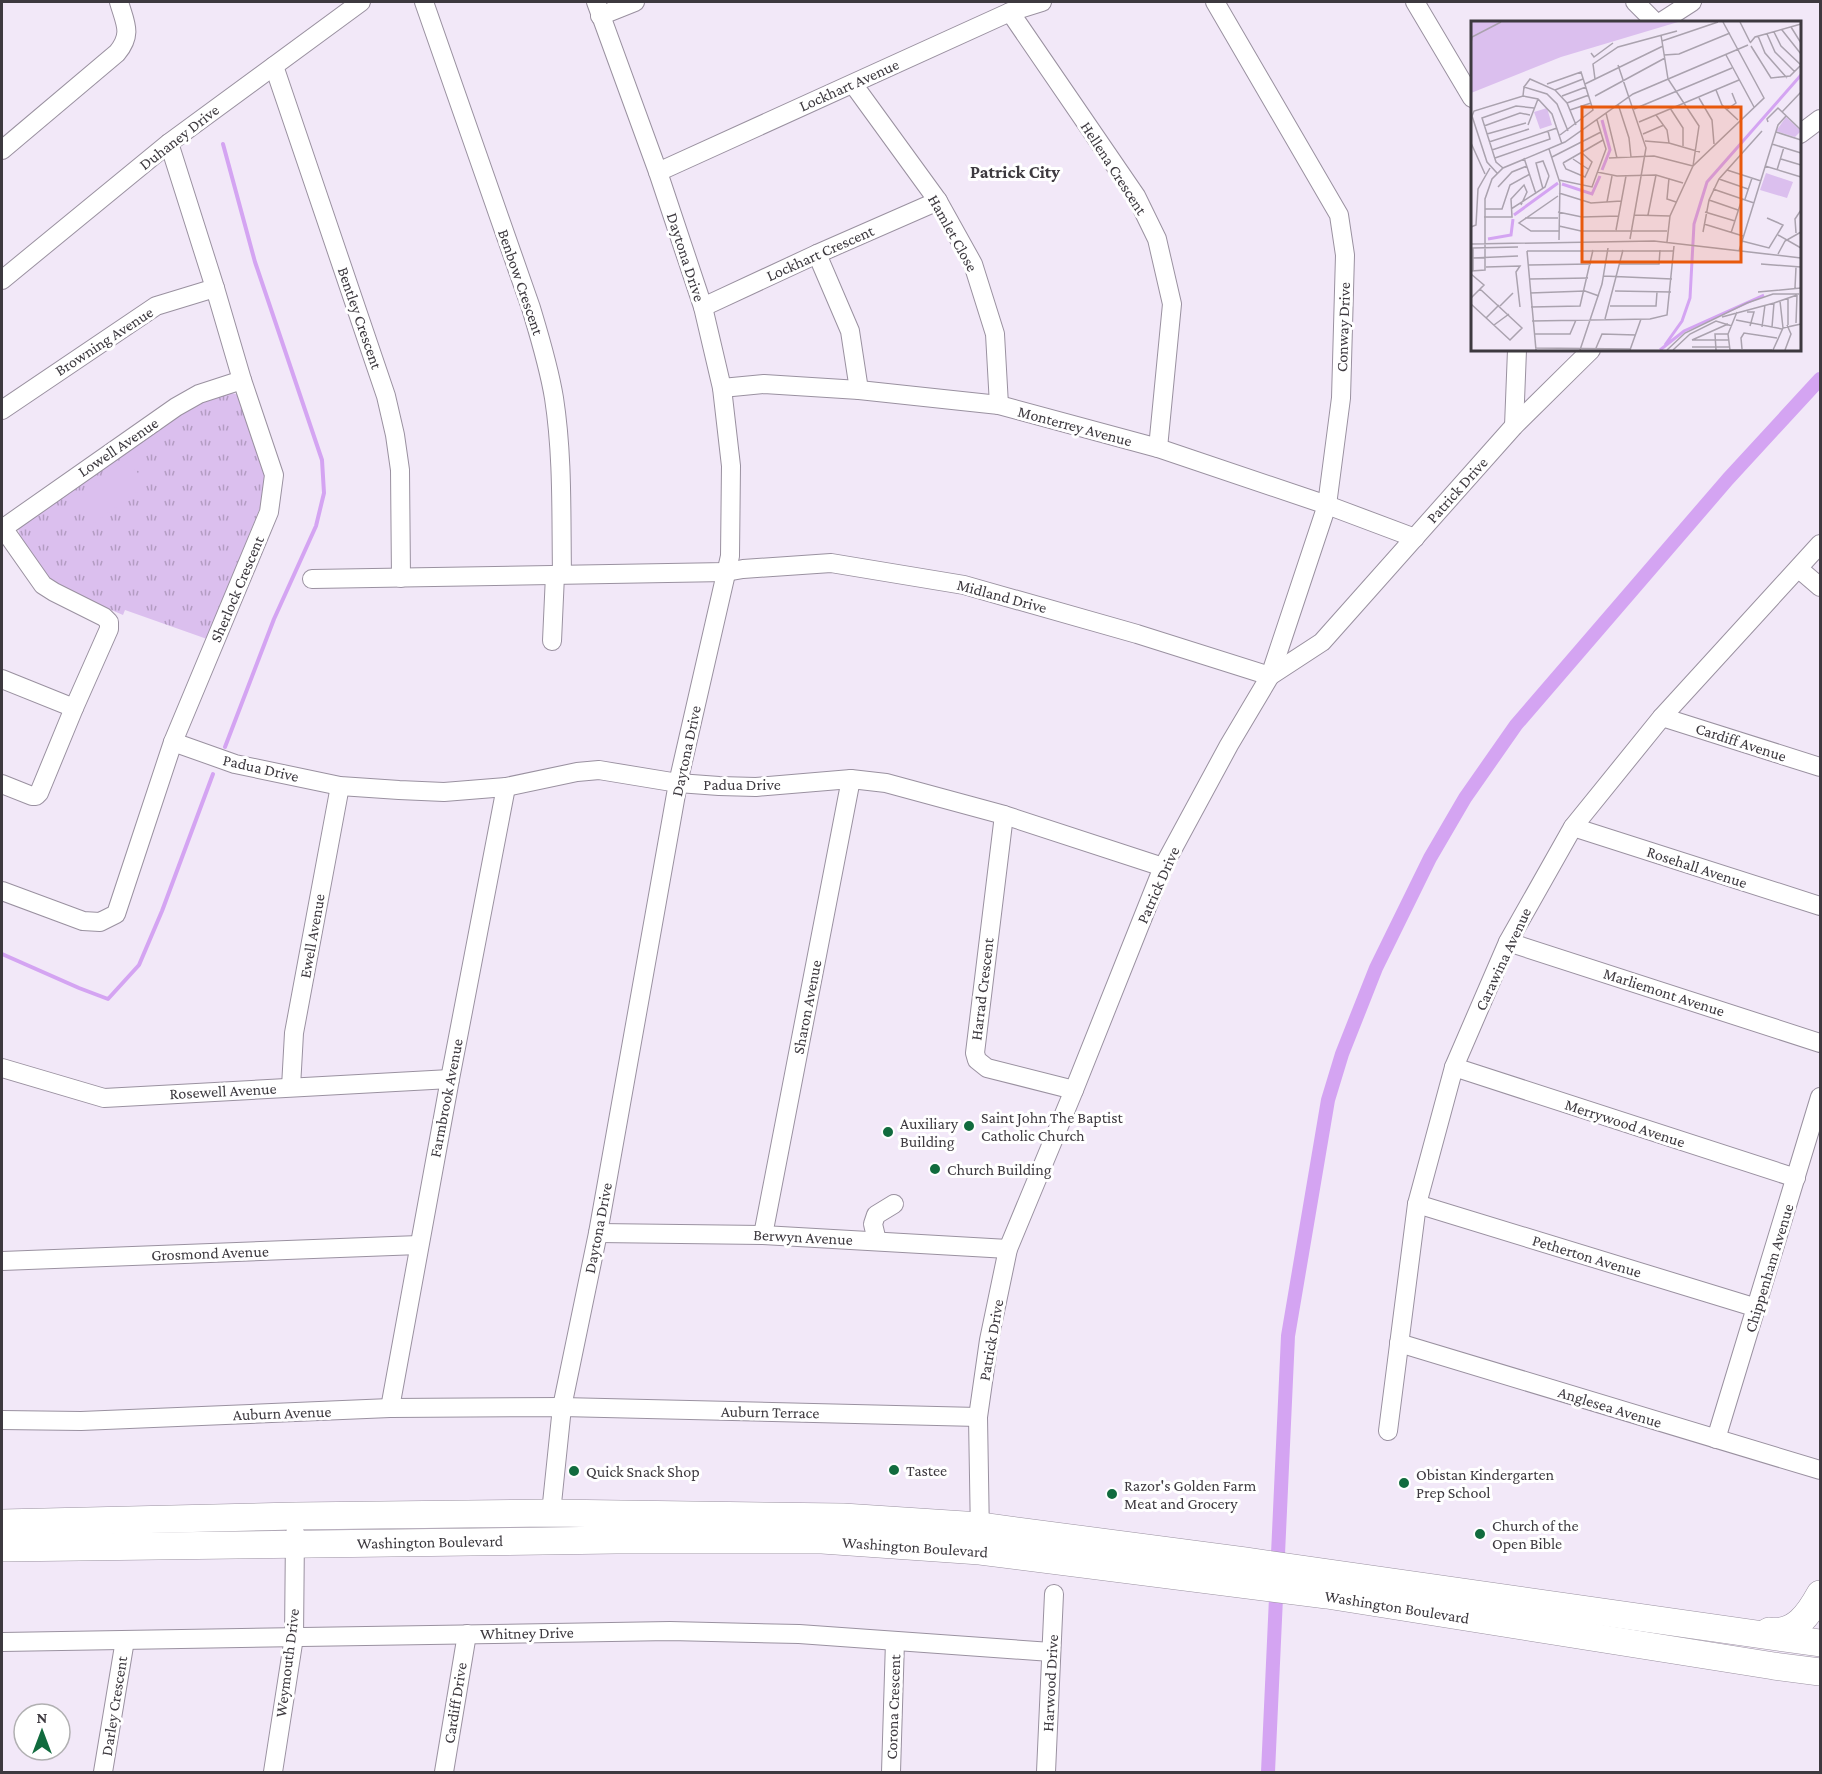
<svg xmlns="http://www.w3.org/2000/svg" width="1822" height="1774" viewBox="0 0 1822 1774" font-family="'Crimson Pro',serif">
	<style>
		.grass { fill: url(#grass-tufts) }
		.garden { fill: #dbbfee }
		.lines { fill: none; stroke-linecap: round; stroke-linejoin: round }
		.stream { stroke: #d4a4f2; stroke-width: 4 }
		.canal { stroke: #d4a4f2; stroke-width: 14 }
		.minor-casing { stroke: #9a91a0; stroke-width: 20 }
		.highway-casing { stroke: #9a91a0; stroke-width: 28 }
		.minor { stroke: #fff; stroke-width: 18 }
		.highway { stroke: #fff; stroke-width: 27 }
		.poi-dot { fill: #116b3e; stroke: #fff; stroke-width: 2 }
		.labels { text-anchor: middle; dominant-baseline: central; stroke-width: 6; stroke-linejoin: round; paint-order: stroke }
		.street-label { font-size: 16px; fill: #3d393f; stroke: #fff }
		.poi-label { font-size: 16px; fill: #3d393f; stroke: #fff; text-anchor: start }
		.neighbourhood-label { font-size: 18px; font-weight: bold; fill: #3d393f; stroke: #fff }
		.inset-river { fill: none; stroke: #d4a4f2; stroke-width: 3 }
		.inset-road { fill: none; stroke: #aaa2ae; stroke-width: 1.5 }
		.view { fill: #e8590c; fill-opacity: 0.15; stroke: #e8590c; stroke-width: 3 }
		.inset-edge { fill: none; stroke: #3d393f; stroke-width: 3 }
	</style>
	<defs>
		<pattern id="grass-tufts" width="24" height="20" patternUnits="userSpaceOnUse" patternTransform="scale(1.5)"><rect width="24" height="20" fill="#dbbfee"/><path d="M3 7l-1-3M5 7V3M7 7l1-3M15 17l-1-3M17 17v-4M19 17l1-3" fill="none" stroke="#b39cc2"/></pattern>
	</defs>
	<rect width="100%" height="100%" fill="#f2e8f8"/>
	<polygon class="grass" points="232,393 239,395 265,471 267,484 264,498 207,639 125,610 123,615 51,584 22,542 19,534 18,526 156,429 204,399"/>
	<polygon class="garden" points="127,459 147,485 91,525 72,499"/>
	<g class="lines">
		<g class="stream">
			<polyline points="223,144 255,262 322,460 324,493 316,526 274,619 225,747"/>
			<polyline points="2,954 79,988 108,999 139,965 162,911 213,774"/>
		</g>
		<polyline class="canal" points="1268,1772 1288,1336 1328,1100 1342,1054 1376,968 1430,858 1465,798 1516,725 1728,479 1820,379"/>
		<defs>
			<g id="minor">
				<path d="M424,2L531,308C540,338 549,367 554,398C563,456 561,516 562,574"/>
				<polyline points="1215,2 1339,215 1345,255 1341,398 1327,505 1270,676"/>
				<polyline points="1415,2 1472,98"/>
				<polyline points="1635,2 1655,22"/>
				<polyline points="1010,12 1136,196 1157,239 1172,304 1158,448"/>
				<polyline points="600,16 635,2"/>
				<polyline points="1661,22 1692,2"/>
				<polyline points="274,66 386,396 395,435 400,470 401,578"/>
				<polyline points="853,84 938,201 973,264 995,334 999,405"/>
				<polyline points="1800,134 1820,119"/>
				<path d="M2,150L117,53C133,34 125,23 119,2"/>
				<polyline points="658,172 1010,12 1042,2"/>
				<polyline points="817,254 850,331 859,390"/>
				<polyline points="2,280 169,143 361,2"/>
				<polyline points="703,307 817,254 938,201"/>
				<polyline points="722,388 764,384 859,390 999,405 1158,448 1327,505 1415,538"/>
				<polyline points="2,410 156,306 215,288"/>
				<polyline points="1514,426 1517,350"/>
				<polyline points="2,529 176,407 199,394 242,380"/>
				<polyline points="1799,569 1820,587"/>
				<polyline points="312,579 726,572 743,569 831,563 964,585 1137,634 1270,676"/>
				<polyline points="552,641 555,575"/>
				<polyline points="2,679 74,708"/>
				<polyline points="1662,717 1820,767"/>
				<polyline points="173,742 235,764 340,786 399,790 444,792 506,787 577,772 599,770 678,783 719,786 756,787 851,779 886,783 1004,815 1163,867"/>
				<polyline points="2,784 32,796 36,796 39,793 74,708 109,629 109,622 104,617 54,592 43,585 3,528"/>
				<polyline points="1004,815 975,1053 977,1060 987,1068 1074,1090"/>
				<polyline points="1573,827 1820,906"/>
				<polyline points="2,891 83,921 100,922 116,914 173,742 269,512 274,475 242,380 215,288 169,143"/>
				<polyline points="1508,942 1820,1043"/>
				<polyline points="1454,1067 1796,1178"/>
				<polyline points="2,1068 104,1098 450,1079"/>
				<polyline points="291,1087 294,1033 340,786"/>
				<polyline points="1417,1204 1757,1308"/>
				<polyline points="598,1233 763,1235 1008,1249"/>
				<polyline points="763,1235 851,779"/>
				<polyline points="877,1241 873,1224 876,1215 894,1204"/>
				<polyline points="2,1261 419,1245"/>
				<polyline points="1399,1343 1820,1470"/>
				<polyline points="390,1408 450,1079 506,787"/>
				<polyline points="2,1420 81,1421 390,1408 562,1407 978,1417"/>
				<polyline points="1388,1431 1417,1204 1454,1067 1508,942 1573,827 1662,717 1820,544"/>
				<polyline points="1716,1439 1820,1097"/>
				<polyline points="551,1513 562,1407 598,1233 678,783 730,556 731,466 722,388 703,307 658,172 596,2"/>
				<polyline points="980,1536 978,1417 989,1340 1008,1249 1074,1090 1163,867 1229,745 1270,676 1322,642 1514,426 1591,350"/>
				<polyline points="2,1642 670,1631 799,1634 1051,1652"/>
				<polyline points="103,1772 125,1640"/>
				<polyline points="273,1772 294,1637 295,1533"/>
				<polyline points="444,1772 467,1634"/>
				<polyline points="891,1772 895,1641"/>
				<polyline points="1046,1772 1054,1594"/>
			</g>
			<g id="highway">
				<polyline points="2,1523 295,1516 551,1513 843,1517 980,1526 1245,1561 1820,1643"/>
				<polyline points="2,1548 616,1540 822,1540 980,1551 1327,1595 1774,1666 1820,1672"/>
				<path d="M1769,1631C1795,1635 1809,1614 1820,1594"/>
			</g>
		</defs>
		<use href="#minor" class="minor-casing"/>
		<use href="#highway" class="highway-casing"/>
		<use href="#minor" class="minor"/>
		<use href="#highway" class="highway"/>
	</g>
	<g class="poi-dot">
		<circle cx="969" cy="1126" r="6"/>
		<circle cx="888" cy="1132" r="6"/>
		<circle cx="935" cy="1169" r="6"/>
		<circle cx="894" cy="1470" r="6"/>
		<circle cx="574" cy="1471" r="6"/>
		<circle cx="1404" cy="1483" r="6"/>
		<circle cx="1112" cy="1494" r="6"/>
		<circle cx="1480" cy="1534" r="6"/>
	</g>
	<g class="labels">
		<g class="street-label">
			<text transform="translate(849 85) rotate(-24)">Lockhart Avenue</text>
			<text transform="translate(179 137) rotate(-38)">Duhaney Drive</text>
			<text transform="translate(1114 168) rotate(57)">Hellena Crescent</text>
			<text transform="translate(953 233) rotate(61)">Hamlet Close</text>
			<text transform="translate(820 253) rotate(-24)">Lockhart Crescent</text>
			<text transform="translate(686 257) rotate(72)">Daytona Drive</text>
			<text transform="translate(521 282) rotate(71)">Benbow Crescent</text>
			<text transform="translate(360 318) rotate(71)">Bentley Crescent</text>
			<text transform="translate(1343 327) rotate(-88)">Conway Drive</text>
			<text transform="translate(104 341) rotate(-33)">Browning Avenue</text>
			<text transform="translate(1075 426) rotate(15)">Monterrey Avenue</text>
			<text transform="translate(118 447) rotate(-34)">Lowell Avenue</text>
			<text transform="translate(1457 490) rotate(-48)">Patrick Drive</text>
			<text transform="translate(237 589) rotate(-67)">Sherlock Crescent</text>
			<text transform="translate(1002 596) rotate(15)">Midland Drive</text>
			<text transform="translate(1741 742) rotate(18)">Cardiff Avenue</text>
			<text transform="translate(686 751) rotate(-78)">Daytona Drive</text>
			<text transform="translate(261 768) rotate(13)">Padua Drive</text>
			<text x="742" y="784">Padua Drive</text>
			<text transform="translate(1697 867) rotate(18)">Rosehall Avenue</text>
			<text transform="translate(1158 885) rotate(-66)">Patrick Drive</text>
			<text transform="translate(312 936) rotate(-80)">Ewell Avenue</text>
			<text transform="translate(1503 959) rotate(-65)">Carawina Avenue</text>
			<text transform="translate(982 989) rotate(-83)">Harrad Crescent</text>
			<text transform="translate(1664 992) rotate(18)">Marliemont Avenue</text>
			<text transform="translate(807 1007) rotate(-79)">Sharon Avenue</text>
			<text transform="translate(223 1091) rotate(-3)">Rosewell Avenue</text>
			<text transform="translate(446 1098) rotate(-79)">Farmbrook Avenue</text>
			<text transform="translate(1625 1123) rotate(18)">Merrywood Avenue</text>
			<text transform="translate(598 1228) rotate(-79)">Daytona Drive</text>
			<text transform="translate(803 1237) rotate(3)">Berwyn Avenue</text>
			<text transform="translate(210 1253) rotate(-2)">Grosmond Avenue</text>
			<text transform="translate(1587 1256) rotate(17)">Petherton Avenue</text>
			<text transform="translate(1769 1268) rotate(-73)">Chippenham Avenue</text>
			<text transform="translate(991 1340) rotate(-80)">Patrick Drive</text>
			<text transform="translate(1610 1407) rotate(17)">Anglesea Avenue</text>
			<text transform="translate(770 1412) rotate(1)">Auburn Terrace</text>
			<text transform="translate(282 1413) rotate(-2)">Auburn Avenue</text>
			<text transform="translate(430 1542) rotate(-1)">Washington Boulevard</text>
			<text transform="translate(915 1547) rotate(4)">Washington Boulevard</text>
			<text transform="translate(1397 1607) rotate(9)">Washington Boulevard</text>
			<text transform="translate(527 1633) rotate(-1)">Whitney Drive</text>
			<text transform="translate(287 1663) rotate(-83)">Weymouth Drive</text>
			<text transform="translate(1050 1683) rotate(-87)">Harwood Drive</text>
			<text transform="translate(455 1703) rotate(-81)">Cardiff Drive</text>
			<text transform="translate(114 1706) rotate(-81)">Darley Crescent</text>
			<text transform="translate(893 1707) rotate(-88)">Corona Crescent</text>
		</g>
		<g class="poi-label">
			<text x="981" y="1117">Saint John The Baptist<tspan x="981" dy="18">Catholic Church</tspan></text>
			<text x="900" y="1123">Auxiliary<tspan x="900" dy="18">Building</tspan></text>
			<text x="947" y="1169">Church Building</text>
			<text x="906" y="1470">Tastee</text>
			<text x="586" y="1471">Quick Snack Shop</text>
			<text x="1416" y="1474">Obistan Kindergarten<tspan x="1416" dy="18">Prep School</tspan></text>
			<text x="1124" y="1485">Razor's Golden Farm<tspan x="1124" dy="18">Meat and Grocery</tspan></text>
			<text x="1492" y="1525">Church of the<tspan x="1492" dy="18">Open Bible</tspan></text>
		</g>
		<g class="neighbourhood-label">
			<text x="1015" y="172">Patrick City</text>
		</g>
	</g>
	<g transform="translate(1471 21)">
		<rect width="330" height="330" fill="#f2e8f8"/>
		<path d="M0,1H207L90,36L0,72Z" fill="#dbbfee"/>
		<path d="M315,96L330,110L324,116L305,110Z" fill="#dbbfee"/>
		<path d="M76,87L81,104L69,108L63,91ZM295,152L322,161L316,177L289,169Z" fill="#dbbfee"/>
		<path class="inset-river" d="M131,99L139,129L131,149M91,163L121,173L129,155M43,194L87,162M17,218L40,214L42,198M194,324L211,300L219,277L223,203L236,161L330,54M189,329L213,310L293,274"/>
		<path class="inset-road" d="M269,1L279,21M320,6L330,22M311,9L330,33M296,13L304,31L324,51M190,14L197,58L228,105L222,145M287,15L294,32L316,57M191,20L247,1M0,22L1,16L30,1M279,22L284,16L330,3M280,25L300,57L319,55L330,44L310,25L303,11M120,32L123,36L142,22M193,34L208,33L259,12M255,34L283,86M147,44L175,127L159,218M124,58L122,43L147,26L206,10M76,63L110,51L122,89L89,114M114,63L192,25M53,66L59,58L84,69L96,82L105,104M84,69L112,58M245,69L251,84L267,99M52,75L53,66L76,73L86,83L97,110M91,75L115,66M124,75L194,37M228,77L241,99L243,123M96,82L118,74M147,83L158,117L160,136M199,87L212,107V125M163,88L261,47M99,89L120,82M255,89L265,82L261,72M311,91L330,71M135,92L146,137M185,94L196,109L198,122M168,101L268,59M297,101L296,98L307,87L330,109M57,104L67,78M13,105L49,92L59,94M305,111L330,119M16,113L55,102M172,113L193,104M174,120L198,122L229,131M18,121L58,108M0,122L14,153M301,123L330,132M78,128L89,162L88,219M21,129L86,107M81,136L130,111M24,137L79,118L77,110M53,137L65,173M138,137L183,135L222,145M102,138L117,148M310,138L330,144M92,142L95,148L114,156L121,141L111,132M92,142L132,119M294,145L330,156M32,147L25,141L11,97L45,85L63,87M256,149L290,160M306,149L313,126M126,151L146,155L185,154L212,162M26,152L16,141L1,95L3,90L52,75L67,78L81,93L91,123M198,157L196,178L205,181M248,158L277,168M88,159L121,166L135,128L126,99M27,166L41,151L56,145M72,168L65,142L72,140L78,155M242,168L283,182M88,172L120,182L150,180M87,175L48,202L60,210H88M274,178L281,157M238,179L267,189M136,181L141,155M14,188H31L39,164L59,153M40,188L74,166L78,155M87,191L111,196L148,195M234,191L264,200M163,194L199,195M177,194L185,154M13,196H41L40,178L53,164L56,171L50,184M54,197H87M233,203L272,215M88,205L110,210H196M0,206L5,204L7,168L19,147M145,209L155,155M232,211L238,179L248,158L291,110M260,212L271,178M325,212L324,198L330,189M307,214L330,227M271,220L298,227L312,204L296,197M196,221L199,195L222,145L293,77L252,1M0,223L183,220L330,237M56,230H203M56,230L65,329M268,230L307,104L315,95M307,233L314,220L330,211M2,237L47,235M149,243H188L189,229M290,243L330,246M58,244L120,243M15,246L49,245L45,251L49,286M0,250L14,249V178L21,158L32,147L94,121L162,73L277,24M2,250V227L47,226M0,253L13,264L0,277M133,255L201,258M59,258L117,257M324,267L325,246M144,270L200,271M287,271L330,267M59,272L114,270L128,275M317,277V304M309,280L312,307M303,282L326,274M0,283L39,319L51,307L9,268M29,285L42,272M139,285H185L186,271M60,286L109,285L122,229M276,291H283L279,305M251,296L303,282L301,306M15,297L28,284M134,298L152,229M265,299L311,308M61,300L179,298L196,294L203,225M325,302L326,274M23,304L38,293M291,306L294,284M63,313H99L105,299M221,319L257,303M221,319H257M221,326H258M64,327L160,328M125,327L131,313L165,314M271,328L270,317L273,312L306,317M109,329L131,263L137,227M159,329L170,298M196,329L214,312L276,282L302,273H328M202,329L219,313L245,300L261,305M245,329L244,313H257M259,329H301M259,329L257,313L266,291M302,329L312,307L330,303M314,329L320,313L316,304"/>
		<path class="view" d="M111,86H270V241H111Z"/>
		<rect width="330" height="330" class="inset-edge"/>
	</g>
	<rect width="1822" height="1774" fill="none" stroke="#3d393f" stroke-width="6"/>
	<g transform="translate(42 1732)"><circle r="28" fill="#ffffff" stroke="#b1b0b2" stroke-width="1.5"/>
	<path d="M0-4.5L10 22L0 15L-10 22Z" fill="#116b3e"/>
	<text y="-9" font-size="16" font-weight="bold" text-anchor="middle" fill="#3d393f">N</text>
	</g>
</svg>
